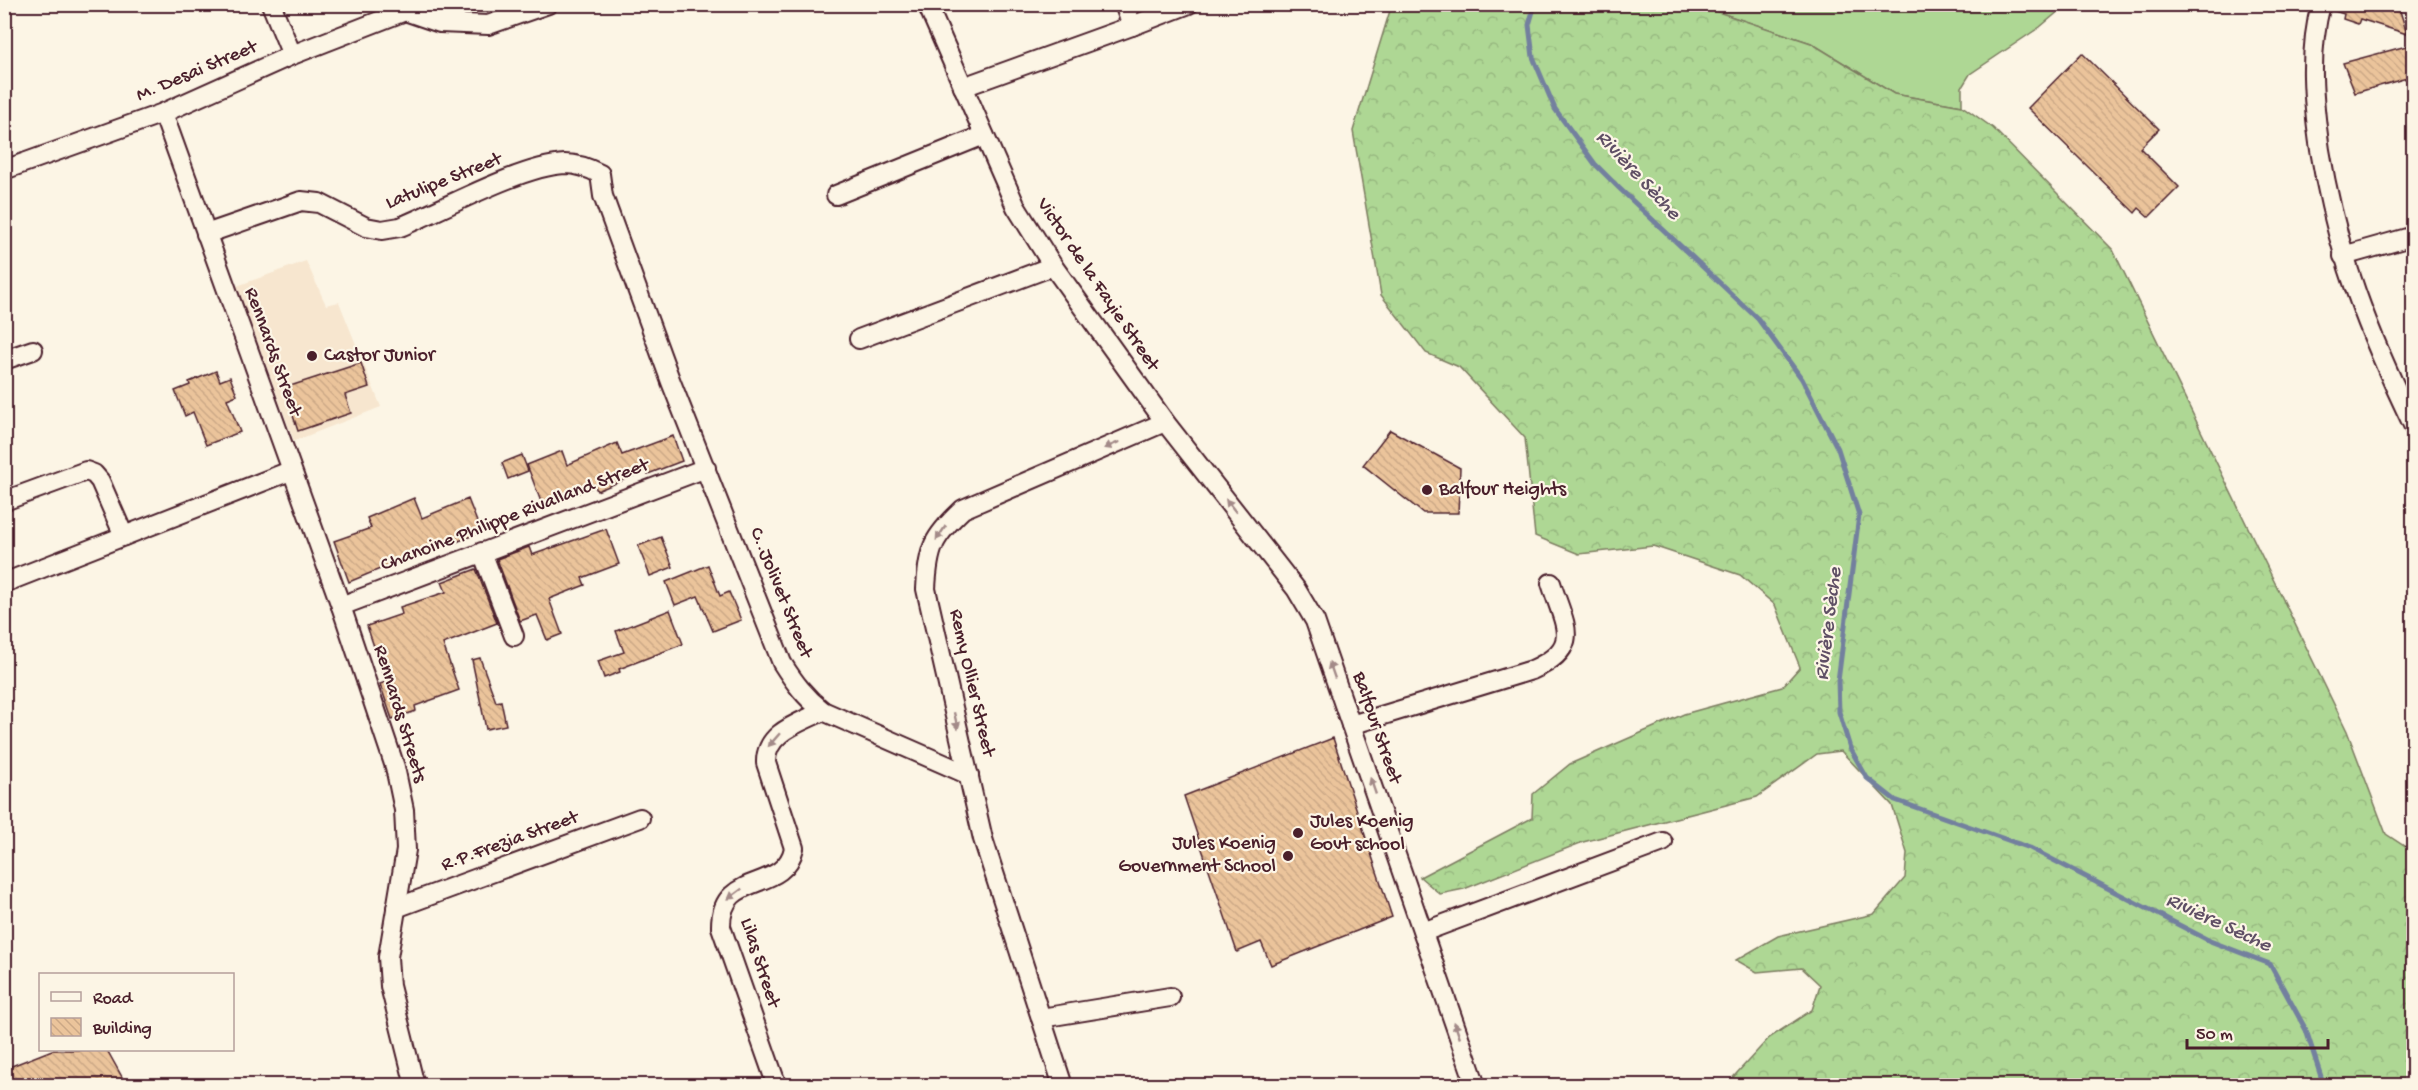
<svg xmlns="http://www.w3.org/2000/svg" width="2418" height="1090" viewBox="0 0 2418 1090" font-family="'Gochi Hand',sans-serif">
	<style>
		.built { fill: #f7e6cf }
		.grass { fill: #aed794; stroke: #7c7b60; stroke-width: 1.5 }
		.forest { fill: url(#forest-crowns); stroke: #7c7b60; stroke-width: 1.5 }
		.lines { fill: none; stroke-linecap: round; stroke-linejoin: round }
		.stream { stroke: #73809e; stroke-width: 5 }
		.building { fill: url(#building-back-hatch); stroke: #4a1f2b; stroke-width: 1.5 }
		.minor-casing { stroke: #4a1f2b; stroke-width: 22 }
		.minor { stroke: #fcf5e5; stroke-width: 18 }
		.oneway { fill: #a38a88 }
		.poi-dot { fill: #4a1f2b; stroke: #fcf5e5; stroke-width: 2 }
		.labels { text-anchor: middle; dominant-baseline: central; stroke-width: 4.5; stroke-linejoin: round; paint-order: stroke }
		.street-label { font-size: 20px; fill: #4a1f2b; stroke: #fcf5e5 }
		.poi-label { font-size: 20px; fill: #4a1f2b; stroke: #fcf5e5; text-anchor: start }
		.water-label { font-size: 21px; font-style: italic; fill: #5f4f65; stroke: #fcf5e5 }
	</style>
	<defs>
		<pattern id="forest-crowns" width="20" height="18" patternUnits="userSpaceOnUse" patternTransform="scale(1.5)"><rect width="20" height="18" fill="#aed794"/><path d="M2 6a3 3 0 1 1 6 0M12 15a3 3 0 1 1 6 0" fill="none" stroke="#97b880"/></pattern>
		<pattern id="building-back-hatch" width="6" height="6" patternUnits="userSpaceOnUse" patternTransform="scale(1.5)"><rect width="6" height="6" fill="#ebc49b"/><path d="M-1 5l2 2M0 0l6 6M5-1l2 2" fill="none" stroke="#cba886"/></pattern>
	</defs>
	<rect width="100%" height="100%" fill="#fcf5e5"/>
	<filter id="ink" filterUnits="userSpaceOnUse"><feTurbulence type="fractalNoise" baseFrequency=".0167" numOctaves="2"/><feDisplacementMap in="SourceGraphic" scale="12" xChannelSelector="R" yChannelSelector="G"/><feConvolveMatrix kernelMatrix="1 2 1 2 8 2 1 2 1" color-interpolation-filters="sRGB"/></filter>
	<g filter="url(#ink)">
		<polygon class="built" points="306,261 326,305 339,302 381,407 294,441 237,286"/>
		<polygon class="grass" points="1697,5 2066,5 2040,27 1970,74 1962,87 1962,106 1894,94 1811,43"/>
		<polygon class="forest" points="1392,4 1697,5 1811,43 1894,94 1962,106 1993,128 2113,250 2347,731 2386,834 2413,852 2413,1085 1726,1085 1769,1038 1812,1010 1820,985 1802,968 1757,972 1736,960 1778,936 1874,914 1905,878 1907,853 1892,805 1841,751 1817,754 1757,797 1583,842 1464,889 1440,894 1420,877 1532,818 1533,794 1570,764 1684,714 1782,687 1800,667 1775,605 1740,575 1653,546 1579,554 1535,536 1525,438 1459,367 1426,353 1381,295 1353,131"/>
		<g class="lines">
			<polyline class="stream" points="1535,4 1529,25 1533,57 1555,109 1595,164 1619,188 1758,319 1802,379 1838,449 1859,515 1838,681 1839,712 1850,748 1867,778 1895,800 2030,848 2210,941 2270,964 2306,1030 2324,1086"/>
		</g>
		<g class="building">
			<polygon points="2332,4 2398,4 2407,34 2360,19 2358,24 2343,19 2344,14 2331,10"/>
			<polygon points="2414,44 2414,76 2355,93 2343,63"/>
			<polygon points="2082,53 2159,129 2140,148 2179,187 2149,217 2139,208 2135,213 2028,108"/>
			<polygon points="361,363 369,387 345,395 351,413 298,431 284,388"/>
			<polygon points="216,371 220,381 230,377 237,395 227,399 240,432 206,445 193,412 185,416 175,391 190,385 189,382"/>
			<polygon points="1390,430 1460,468 1458,513 1423,513 1363,465"/>
			<polygon points="673,436 682,461 648,474 647,470 597,491 595,486 543,507 527,465 562,451 567,465 617,443 622,455"/>
			<polygon points="522,455 528,471 508,479 502,463"/>
			<polygon points="414,498 422,518 468,499 481,532 449,545 447,541 349,582 334,541 371,528 367,518"/>
			<polygon points="606,529 619,564 582,578 585,585 549,599 562,634 547,640 537,615 520,621 497,559 529,547 532,555"/>
			<polygon points="661,537 673,567 650,576 638,546"/>
			<polygon points="708,565 720,596 729,592 741,620 713,631 698,596 675,605 666,582"/>
			<polygon points="476,569 497,623 443,644 459,690 415,706 416,711 392,719 380,684 386,682 367,626 402,614 400,607 446,592 442,582"/>
			<polygon points="670,610 683,644 619,669 620,672 604,678 598,661 624,652 616,631"/>
			<polygon points="480,658 496,702 501,701 506,725 486,729 472,660"/>
			<polygon points="1333,738 1392,917 1271,965 1261,942 1237,952 1184,796"/>
			<polygon points="52,1050 107,1050 127,1086 9,1086 4,1069"/>
		</g>
		<g class="lines">
			<defs>
				<g id="minor">
					<polyline points="271,4 292,55"/>
					<polyline points="927,4 1016,207 1053,266 1165,422 1296,589 1315,621 1476,1086"/>
					<path d="M2321,4C2308,53 2313,101 2320,150C2337,254 2368,332 2414,427"/>
					<polyline points="405,11 440,23 488,25 548,4"/>
					<polyline points="1132,26 1189,4"/>
					<polyline points="963,87 1132,26 1124,4"/>
					<polyline points="163,113 341,606 395,767 404,810 406,850 388,957 390,986 415,1086"/>
					<polyline points="4,170 163,113 292,55 405,11"/>
					<polyline points="836,195 984,135"/>
					<path d="M206,234L301,201L319,203L366,227L382,230L400,227C444,209 521,166 565,164C578,164 589,168 600,174L603,196L671,382L782,663C794,682 805,697 823,711L969,775"/>
					<polyline points="2343,256 2414,236"/>
					<polyline points="859,339 1053,266"/>
					<polyline points="4,360 33,350"/>
					<polyline points="7,500 86,471 94,474 100,481 124,536"/>
					<polyline points="482,552 514,636"/>
					<polyline points="4,583 290,471"/>
					<polyline points="341,606 706,468"/>
					<path d="M1351,725L1532,670C1583,647 1565,627 1551,583"/>
					<polyline points="396,908 640,818"/>
					<polyline points="1423,932 1663,842"/>
					<polyline points="1041,1018 1170,997"/>
					<path d="M777,1086L721,927C720,869 784,895 794,848L766,763C765,732 800,723 823,711"/>
					<path d="M1063,1086L983,839L926,589C928,548 933,537 963,509L1165,422"/>
				</g>
			</defs>
			<use href="#minor" class="minor-casing"/>
			<use href="#minor" class="minor"/>
		</g>
		<defs><path id="oneway-solid" d="M-6-.8H1V-3.2L6.5 0L1 3.2V.8H-6Z" transform="scale(1.5)"/></defs>
		<g class="oneway">
			<use href="#oneway-solid" transform="translate(1112 445) rotate(157)"/>
			<use href="#oneway-solid" transform="translate(1231 506) rotate(-128)"/>
			<use href="#oneway-solid" transform="translate(941 533) rotate(124)"/>
			<use href="#oneway-solid" transform="translate(1332 670) rotate(-109)"/>
			<use href="#oneway-solid" transform="translate(956 721) rotate(77)"/>
			<use href="#oneway-solid" transform="translate(774 740) rotate(131)"/>
			<use href="#oneway-solid" transform="translate(1373 786) rotate(-109)"/>
			<use href="#oneway-solid" transform="translate(735 894) rotate(143)"/>
			<use href="#oneway-solid" transform="translate(1457 1030) rotate(-109)"/>
		</g>
	</g>
	<g class="poi-dot">
		<circle cx="312" cy="356" r="6"/>
		<circle cx="1427" cy="490" r="6"/>
		<circle cx="1298" cy="833" r="6"/>
		<circle cx="1288" cy="856" r="6"/>
	</g>
	<g class="labels">
		<g class="street-label">
			<text transform="translate(197 72) rotate(-23)">M. Desai Street</text>
			<text transform="translate(444 182) rotate(-22)">Latulipe Street</text>
			<text transform="translate(1097 285) rotate(56)">Victor de la Fayie Street</text>
			<text transform="translate(272 352) rotate(70)">Rennards Street</text>
			<text transform="translate(515 516) rotate(-21)">Chanoine Philippe Rivalland Street</text>
			<text transform="translate(780 593) rotate(68)">C..Jolivet Street</text>
			<text transform="translate(971 683) rotate(77)">Remy Ollier Street</text>
			<text transform="translate(399 714) rotate(73)">Rennards Streets</text>
			<text transform="translate(1376 728) rotate(71)">Balfour Street</text>
			<text transform="translate(510 842) rotate(-20)">R.P.Frezia Street</text>
			<text transform="translate(759 963) rotate(72)">Lilas Street</text>
		</g>
		<g class="poi-label">
			<text x="324" y="356">Castor Junior</text>
			<text x="1439" y="490">Balfour Heights</text>
			<text x="1310" y="822">Jules Koenig<tspan x="1310" dy="23">Govt school</tspan></text>
			<text x="1276" y="844" text-anchor="end">Jules Koenig<tspan x="1276" dy="23">Government School</tspan></text>
		</g>
		<g class="water-label">
			<text transform="translate(1637 176) rotate(47)">Rivière Sèche</text>
			<text transform="translate(1830 624) rotate(-83)">Rivière Sèche</text>
			<text transform="translate(2218 924) rotate(25)">Rivière Sèche</text>
		</g>
	</g>
	<rect width="2418" height="1090" fill="none" stroke="#fcf5e5" stroke-width="24"/>
	<rect x="12" y="12" width="2394" height="1066" fill="none" stroke="#4a1f2b" stroke-width="2" filter="url(#ink)"/>
	<rect x="39" y="973" width="195" height="78" fill="#fcf5e5" stroke="#b59f9b" stroke-width="1.5"/>
	<rect x="51" y="992" width="30" height="9" fill="#fcf5e5" stroke="#b59f9b" stroke-width="1.5"/>
	<text x="93" y="1003" font-size="18" fill="#4a1f2b">Road</text>
	<rect x="51" y="1018" width="30" height="18" fill="url(#building-back-hatch)" stroke="#b59f9b" stroke-width="1.5"/>
	<text x="93" y="1033" font-size="18" fill="#4a1f2b">Building</text>
	<path d="M2187 1039v9h141v-9" fill="none" stroke="#4a1f2b" stroke-width="3"/>
	<text x="2196" y="1039" font-size="18" fill="#4a1f2b" stroke="#fcf5e5" stroke-width="4.5" paint-order="stroke">50 m</text>
</svg>
